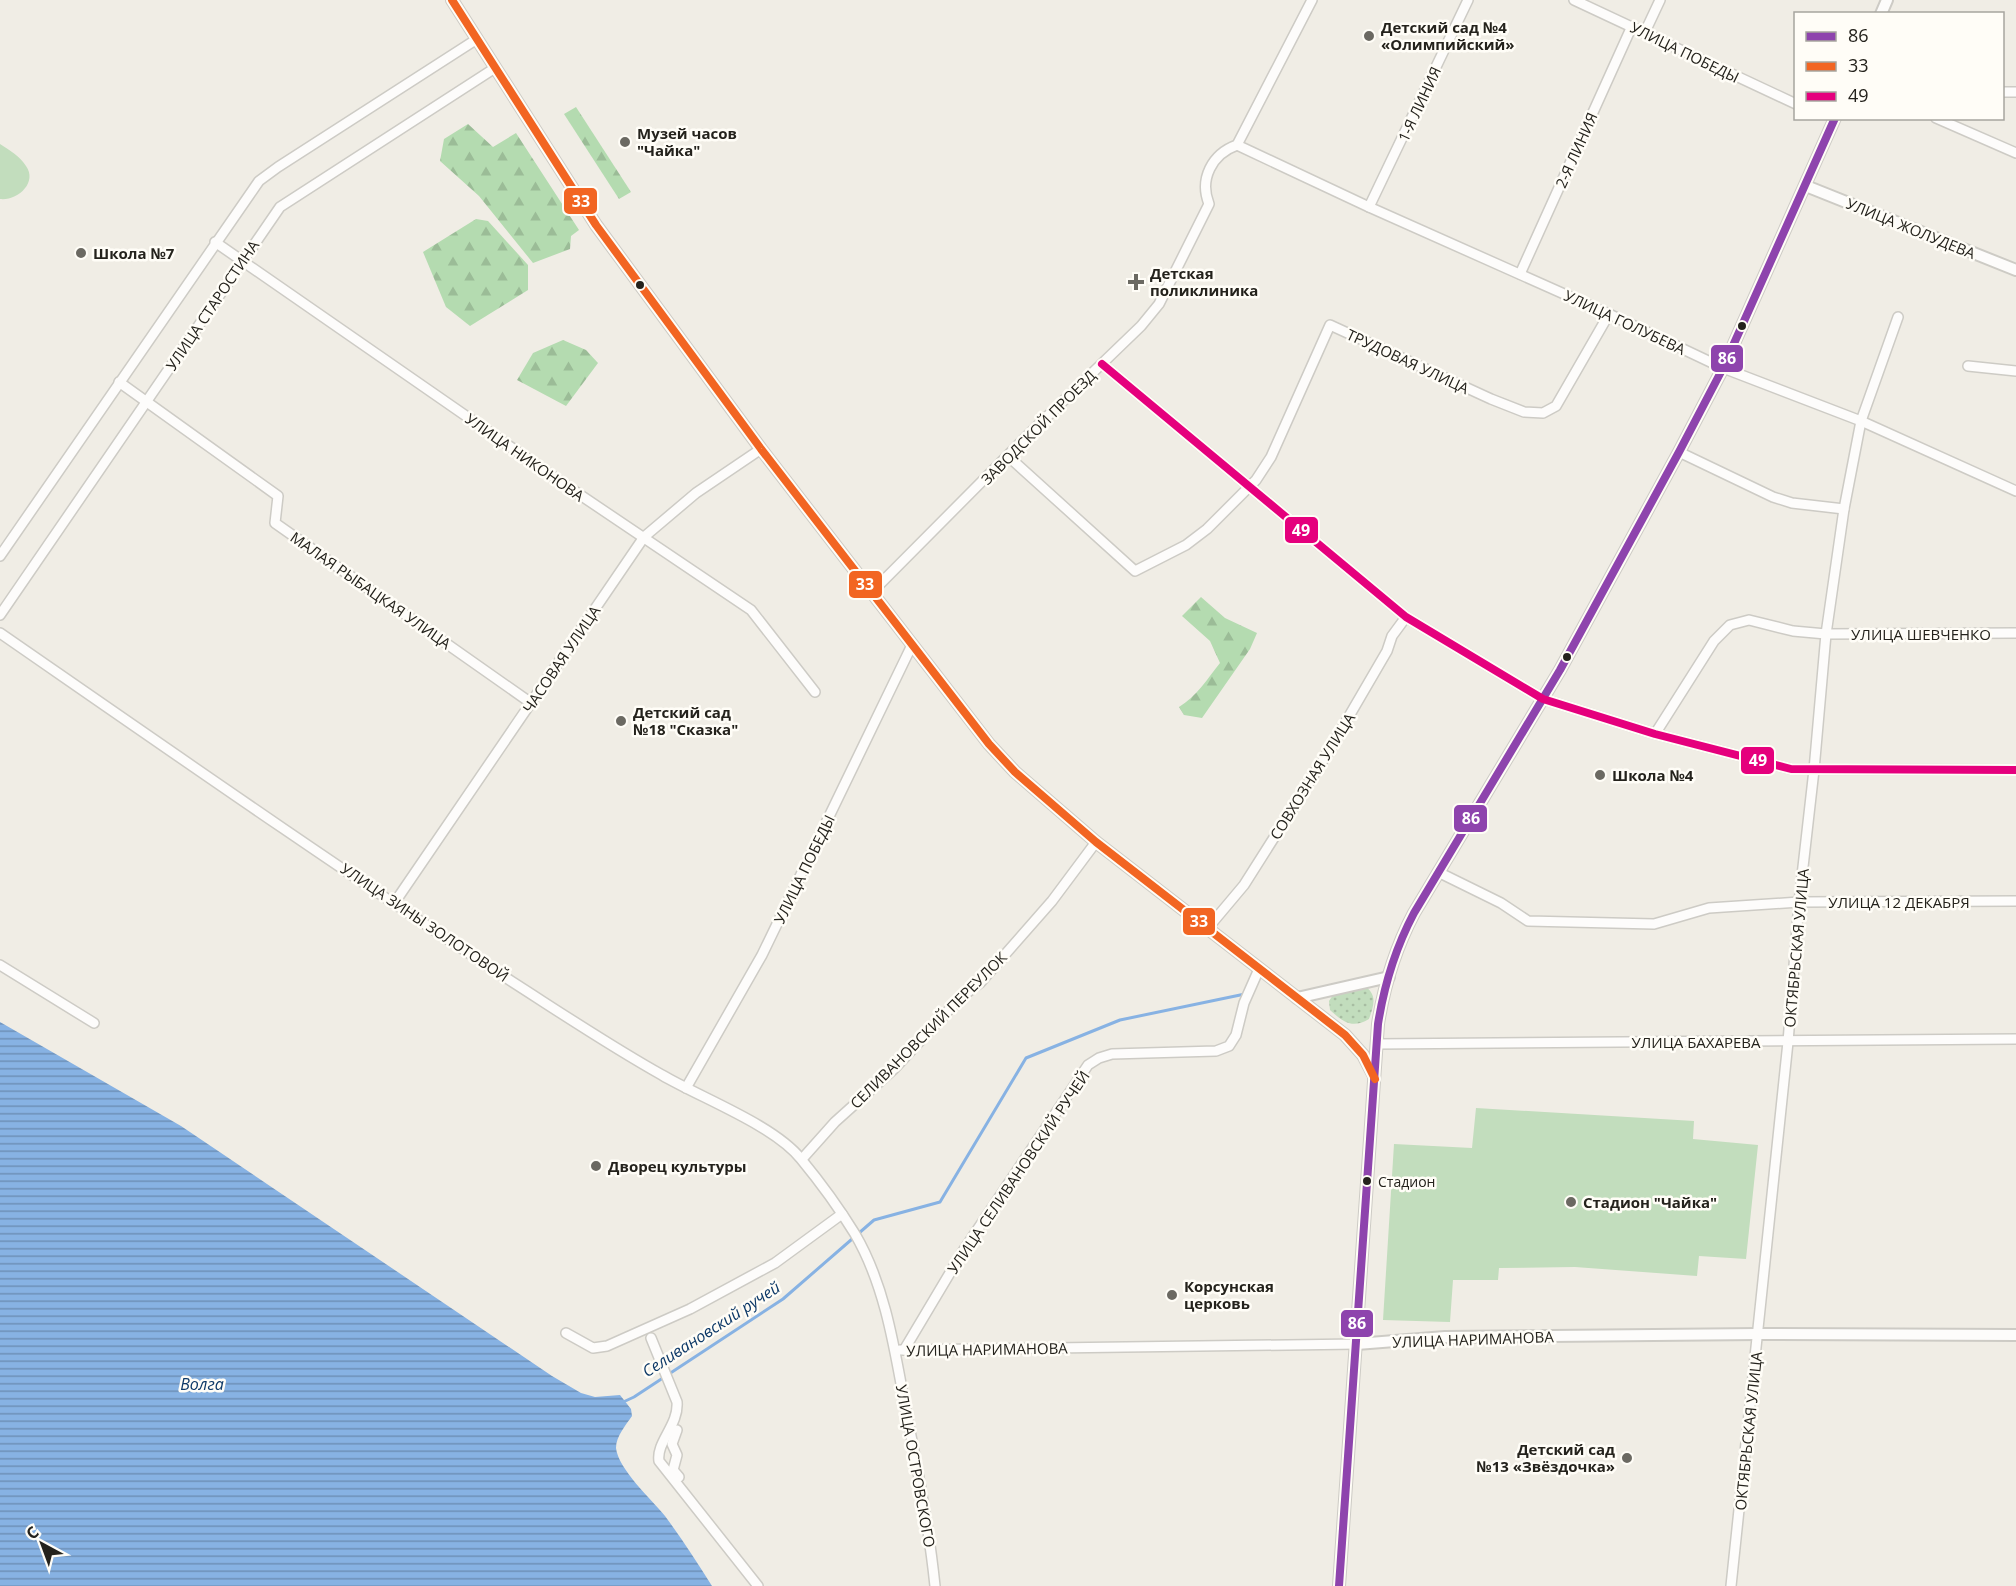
<svg xmlns="http://www.w3.org/2000/svg" width="2016" height="1586" viewBox="0 0 2016 1586" font-family="'Open Sans',sans-serif">
	<style>
		.green { fill: url(#green-dots) }
		.forest { fill: url(#forest-firs) }
		.pitch { fill: #c2ddbd }
		.water { fill: url(#water-rules) }
		.lines { fill: none; stroke-linecap: round; stroke-linejoin: round }
		.stream { stroke: #87b2e3; stroke-width: 3 }
		.minor-casing { stroke: #cdcbc5; stroke-width: 12 }
		.major-casing { stroke: #cdcbc5; stroke-width: 14 }
		.minor { stroke: #fdfcfb; stroke-width: 9 }
		.major { stroke: #fdfcfb; stroke-width: 10 }
		.bus-1-casing { stroke: #fffdf7; stroke-width: 12 }
		.bus-2-casing { stroke: #fffdf7; stroke-width: 12 }
		.bus-3-casing { stroke: #fffdf7; stroke-width: 12 }
		.bus-1 { stroke: #8e44ad; stroke-width: 8 }
		.bus-2 { stroke: #f26522; stroke-width: 8 }
		.bus-3 { stroke: #e5007d; stroke-width: 8 }
		.poi-dot { fill: #6b6962; stroke: #fffdf7; stroke-width: 2 }
		.bus-dot { fill: #24221c; stroke: #fffdf7; stroke-width: 2 }
		.labels { text-anchor: middle; dominant-baseline: central; stroke-width: 5; stroke-linejoin: round; paint-order: stroke }
		.bus-label { font-size: 14px; fill: #24221c; stroke: #fffdf7; text-anchor: start }
		.poi-label { font-size: 15px; font-weight: bold; fill: #24221c; stroke: #fffdf7; text-anchor: start }
		.street-label { font-size: 15px; fill: #24221c; stroke: #fffdf7 }
		.water-label { font-size: 16px; font-style: italic; fill: #0c3867; stroke: #fffdf7 }
		.line-badge { stroke: #fffdf7; stroke-width: 2 }
		.badge-label { font-size: 16px; text-anchor: middle; font-weight: bold; fill: #fff }
	</style>
	<defs>
		<pattern id="green-dots" width="8" height="8" patternUnits="userSpaceOnUse" patternTransform="scale(1.5)"><rect width="8" height="8" fill="#c2ddbd"/><path d="M2 2h.1M6 6h.1" fill="none" stroke="#a7bda2" stroke-width="1.8" stroke-linecap="round"/></pattern>
		<pattern id="forest-firs" width="22" height="20" patternUnits="userSpaceOnUse" patternTransform="scale(1.5)"><rect width="22" height="20" fill="#b4dbb0"/><path d="M5 1l3.5 6h-7zM16 11l3.5 6h-7z" fill="#9bbc97"/></pattern>
		<pattern id="water-rules" width="6" height="5" patternUnits="userSpaceOnUse" patternTransform="scale(1.5)"><rect width="6" height="5" fill="#87b2e3"/><path d="M0 2.5h6" fill="none" stroke="#6e90b7"/></pattern>
	</defs>
	<rect width="100%" height="100%" fill="#f0ede5"/>
	<path class="green" d="M1366,987C1378,996 1373,1007 1369,1019C1352,1029 1343,1022 1330,1010L1329,1001L1333,995Z"/>
	<g class="forest">
		<polygon points="576,107 631,192 619,199 564,114"/>
		<polygon points="468,124 493,147 516,133 579,230 571,236 570,249 533,263 479,196 440,161 444,139"/>
		<polygon points="476,219 488,221 528,265 528,290 470,326 446,307 423,252"/>
		<polygon points="563,340 586,350 598,363 566,406 517,380 533,353"/>
		<path d="M1201,597L1225,618L1257,633L1250,649L1202,718L1184,715L1179,707C1196,697 1208,678 1220,663L1210,641L1182,616Z"/>
	</g>
	<g class="pitch">
		<path d="M0,144C9,150 20,156 26,166C38,183 17,201 0,199Z"/>
		<polygon points="1476,1108 1694,1121 1693,1139 1758,1145 1746,1259 1699,1256 1697,1276 1575,1267 1499,1268 1498,1280 1453,1280 1450,1322 1383,1320 1394,1144 1472,1148"/>
	</g>
	<path class="water" d="M0,1022L181,1126L552,1376L581,1393L595,1397L620,1395L631,1409L632,1416C626,1425 616,1436 616,1448C618,1469 652,1500 665,1516C682,1539 697,1562 712,1586H0Z"/>
	<g class="lines">
		<polyline class="stream" points="621,1403 634,1397 783,1299 874,1220 940,1202 1026,1058 1120,1020 1245,994"/>
		<defs>
			<g id="minor">
				<polyline points="1574,0 1796,104"/>
				<polyline points="1645,32 1660,0"/>
				<polyline points="2002,92 2016,92"/>
				<polyline points="1936,118 2016,153"/>
				<polyline points="1237,145 1369,207 1609,314 1723,368 1861,421 2016,491"/>
				<polyline points="1369,207 1468,0"/>
				<polyline points="215,242 564,484 751,610 815,692"/>
				<polyline points="1520,274 1632,26"/>
				<polyline points="1102,364 1406,617 1543,699 1655,734 1791,769 2016,770"/>
				<polyline points="1968,366 2016,371"/>
				<polyline points="119,382 278,496 275,523 531,703"/>
				<polyline points="1679,452 1773,497 1792,503 1844,509"/>
				<polyline points="1009,457 1135,571 1186,545 1207,529 1256,480 1271,457 1330,325 1491,399 1524,412 1543,413 1556,406 1609,314"/>
				<polyline points="0,556 259,181 278,167 477,39"/>
				<path d="M872,592L1030,433L1141,326L1159,304L1209,204C1199,179 1212,154 1237,145L1312,0"/>
				<polyline points="0,615 280,207 495,68"/>
				<path d="M0,633C169,750 338,868 511,981C561,1013 610,1046 662,1075C701,1098 774,1125 801,1159C820,1182 839,1208 855,1234C886,1287 895,1352 906,1411C918,1469 929,1527 935,1586"/>
				<polyline points="1655,734 1714,641 1730,625 1749,620 1793,631 1826,634 2016,633"/>
				<polyline points="1438,872 1501,903 1528,921 1654,924 1709,908 1799,902 2016,901"/>
				<polyline points="395,902 644,537 696,493 761,449"/>
				<polyline points="1207,929 1244,885 1327,754 1387,651 1392,636 1406,617"/>
				<polyline points="0,965 94,1023"/>
				<polyline points="1377,1044 2016,1039"/>
				<polyline points="686,1088 762,955 912,645"/>
				<polyline points="802,1159 835,1122 895,1068 960,998 980,983 1052,901 1096,842"/>
				<polyline points="566,1333 593,1348 607,1346 690,1309 775,1263 842,1214"/>
				<path d="M651,1338L677,1402C679,1425 656,1442 659,1461L758,1586"/>
				<polyline points="900,1350 1357,1344"/>
				<polyline points="904,1350 963,1251 1088,1065 1099,1058 1112,1054 1216,1051 1229,1046 1236,1035 1244,1003 1259,969"/>
				<polyline points="677,1430 672,1444 677,1455 673,1470 679,1477"/>
				<polyline points="1731,1586 1788,1042 1799,902 1814,770 1826,634 1844,509 1861,421 1898,317"/>
			</g>
			<g id="major">
				<polyline points="452,0 596,225 761,449 989,744 1015,772 1096,842 1345,1035 1363,1055 1374,1076"/>
				<polyline points="1881,14 1887,0"/>
				<polyline points="1806,186 2016,270"/>
				<polyline points="1297,998 1389,977"/>
				<polyline points="1357,1344 1445,1337 1758,1334 2016,1335"/>
				<path d="M1339,1586L1378,1024C1384,986 1396,947 1414,913L1560,670L1679,452L1723,368L1835,118"/>
			</g>
		</defs>
		<use href="#minor" class="minor-casing"/>
		<use href="#major" class="major-casing"/>
		<use href="#minor" class="minor"/>
		<use href="#major" class="major"/>
		<defs>
			<path id="bus-1" d="M1339,1586L1378,1024C1384,986 1396,947 1414,913L1560,670L1679,452L1723,368L1835,118"/>
			<polyline id="bus-2" points="452,0 596,225 761,449 989,744 1015,772 1096,842 1345,1035 1363,1055 1375,1079"/>
			<polyline id="bus-3" points="1102,364 1406,617 1543,699 1655,734 1791,769 2016,770"/>
		</defs>
		<use href="#bus-1" class="bus-1-casing"/>
		<use href="#bus-2" class="bus-2-casing"/>
		<use href="#bus-3" class="bus-3-casing"/>
		<use href="#bus-1" class="bus-1"/>
		<use href="#bus-2" class="bus-2"/>
		<use href="#bus-3" class="bus-3"/>
	</g>
	<g class="poi-dot">
		<circle cx="1369" cy="36" r="6"/>
		<circle cx="625" cy="142" r="6"/>
		<circle cx="81" cy="253" r="6"/>
		<path d="M1133 273h6v6h6v6h-6v6h-6v-6h-6v-6h6z"/>
		<circle cx="621" cy="721" r="6"/>
		<circle cx="1600" cy="775" r="6"/>
		<circle cx="596" cy="1166" r="6"/>
		<circle cx="1571" cy="1202" r="6"/>
		<circle cx="1172" cy="1295" r="6"/>
		<circle cx="1627" cy="1458" r="6"/>
	</g>
	<g class="bus-dot">
		<circle cx="640" cy="285" r="5"/>
		<circle cx="1742" cy="326" r="5"/>
		<circle cx="1567" cy="657" r="5"/>
		<circle cx="1367" cy="1181" r="5"/>
	</g>
	<g class="labels">
		<g class="bus-label">
			<text x="1378" y="1181">Стадион</text>
		</g>
		<g class="poi-label">
			<text x="1381" y="27">Детский сад №4<tspan x="1381" dy="17">«Олимпийский»</tspan></text>
			<text x="637" y="133">Музей часов<tspan x="637" dy="17">"Чайка"</tspan></text>
			<text x="93" y="253">Школа №7</text>
			<text x="1150" y="273">Детская<tspan x="1150" dy="17">поликлиника</tspan></text>
			<text x="633" y="712">Детский сад<tspan x="633" dy="17">№18 "Сказка"</tspan></text>
			<text x="1612" y="775">Школа №4</text>
			<text x="608" y="1166">Дворец культуры</text>
			<text x="1583" y="1202">Стадион "Чайка"</text>
			<text x="1184" y="1286">Корсунская<tspan x="1184" dy="17">церковь</tspan></text>
			<text x="1615" y="1449" text-anchor="end">Детский сад<tspan x="1615" dy="17">№13 «Звёздочка»</tspan></text>
		</g>
		<g class="street-label">
			<text transform="translate(1685 52) rotate(26)">УЛИЦА ПОБЕДЫ</text>
			<text transform="translate(1419 104) rotate(-65)">1-Я ЛИНИЯ</text>
			<text transform="translate(1576 150) rotate(-66)">2-Я ЛИНИЯ</text>
			<text transform="translate(1911 228) rotate(22)">УЛИЦА ЖОЛУДЕВА</text>
			<text transform="translate(212 305) rotate(-56)">УЛИЦА СТАРОСТИНА</text>
			<text transform="translate(1625 322) rotate(25)">УЛИЦА ГОЛУБЕВА</text>
			<text transform="translate(1408 361) rotate(25)">ТРУДОВАЯ УЛИЦА</text>
			<text transform="translate(1038 427) rotate(-45)">ЗАВОДСКОЙ ПРОЕЗД</text>
			<text transform="translate(525 457) rotate(35)">УЛИЦА НИКОНОВА</text>
			<text transform="translate(371 590) rotate(35)">МАЛАЯ РЫБАЦКАЯ УЛИЦА</text>
			<text x="1921" y="634">УЛИЦА ШЕВЧЕНКО</text>
			<text transform="translate(561 659) rotate(-56)">ЧАСОВАЯ УЛИЦА</text>
			<text transform="translate(1312 776) rotate(-58)">СОВХОЗНАЯ УЛИЦА</text>
			<text transform="translate(804 869) rotate(-64)">УЛИЦА ПОБЕДЫ</text>
			<text x="1899" y="902">УЛИЦА 12 ДЕКАБРЯ</text>
			<text transform="translate(425 922) rotate(34)">УЛИЦА ЗИНЫ ЗОЛОТОВОЙ</text>
			<text transform="translate(1796 948) rotate(-85)">ОКТЯБРЬСКАЯ УЛИЦА</text>
			<text transform="translate(928 1030) rotate(-45)">СЕЛИВАНОВСКИЙ ПЕРЕУЛОК</text>
			<text x="1696" y="1042">УЛИЦА БАХАРЕВА</text>
			<text transform="translate(1018 1172) rotate(-56)">УЛИЦА СЕЛИВАНОВСКИЙ РУЧЕЙ</text>
			<text transform="translate(1473 1339) rotate(-2)">УЛИЦА НАРИМАНОВА</text>
			<text transform="translate(987 1349) rotate(-1)">УЛИЦА НАРИМАНОВА</text>
			<text transform="translate(1748 1431) rotate(-84)">ОКТЯБРЬСКАЯ УЛИЦА</text>
			<text transform="translate(916 1466) rotate(80)">УЛИЦА ОСТРОВСКОГО</text>
		</g>
		<g class="water-label">
			<text transform="translate(711 1329) rotate(-33)">Селивановский ручей</text>
			<text x="202" y="1384">Волга</text>
		</g>
	</g>
	<g class="line-badge">
		<rect x="563" y="187" width="35" height="28" rx="6" fill="#f26522"/>
		<rect x="1710" y="344" width="34" height="29" rx="6" fill="#8e44ad"/>
		<rect x="1284" y="516" width="35" height="28" rx="6" fill="#e5007d"/>
		<rect x="848" y="570" width="35" height="29" rx="6" fill="#f26522"/>
		<rect x="1740" y="746" width="35" height="29" rx="6" fill="#e5007d"/>
		<rect x="1453" y="804" width="35" height="29" rx="6" fill="#8e44ad"/>
		<rect x="1182" y="907" width="34" height="29" rx="6" fill="#f26522"/>
		<rect x="1340" y="1309" width="34" height="29" rx="6" fill="#8e44ad"/>
	</g>
	<g class="badge-label">
		<text x="581" y="207">33</text>
		<text x="1727" y="364">86</text>
		<text x="1301" y="536">49</text>
		<text x="865" y="590">33</text>
		<text x="1758" y="766">49</text>
		<text x="1471" y="824">86</text>
		<text x="1199" y="927">33</text>
		<text x="1357" y="1329">86</text>
	</g>
	<rect x="1794" y="12" width="210" height="108" fill="#fffdf7" stroke="#a7a59f" stroke-width="1.5"/>
	<rect x="1806" y="32" width="30" height="9" fill="#8e44ad" stroke="#a7a59f" stroke-width="1.5"/>
	<text x="1848" y="42" font-size="18" fill="#24221c">86</text>
	<rect x="1806" y="62" width="30" height="9" fill="#f26522" stroke="#a7a59f" stroke-width="1.5"/>
	<text x="1848" y="72" font-size="18" fill="#24221c">33</text>
	<rect x="1806" y="92" width="30" height="9" fill="#e5007d" stroke="#a7a59f" stroke-width="1.5"/>
	<text x="1848" y="102" font-size="18" fill="#24221c">49</text>
	<g transform="translate(42 1544) rotate(319)" stroke="#fffdf7" stroke-width="4.5" paint-order="stroke">
	<path d="M0-4.5L10 22L0 15L-10 22Z" fill="#24221c"/>
	<text y="-9" font-size="16" font-weight="bold" text-anchor="middle" fill="#24221c">С</text>
	</g>
</svg>
